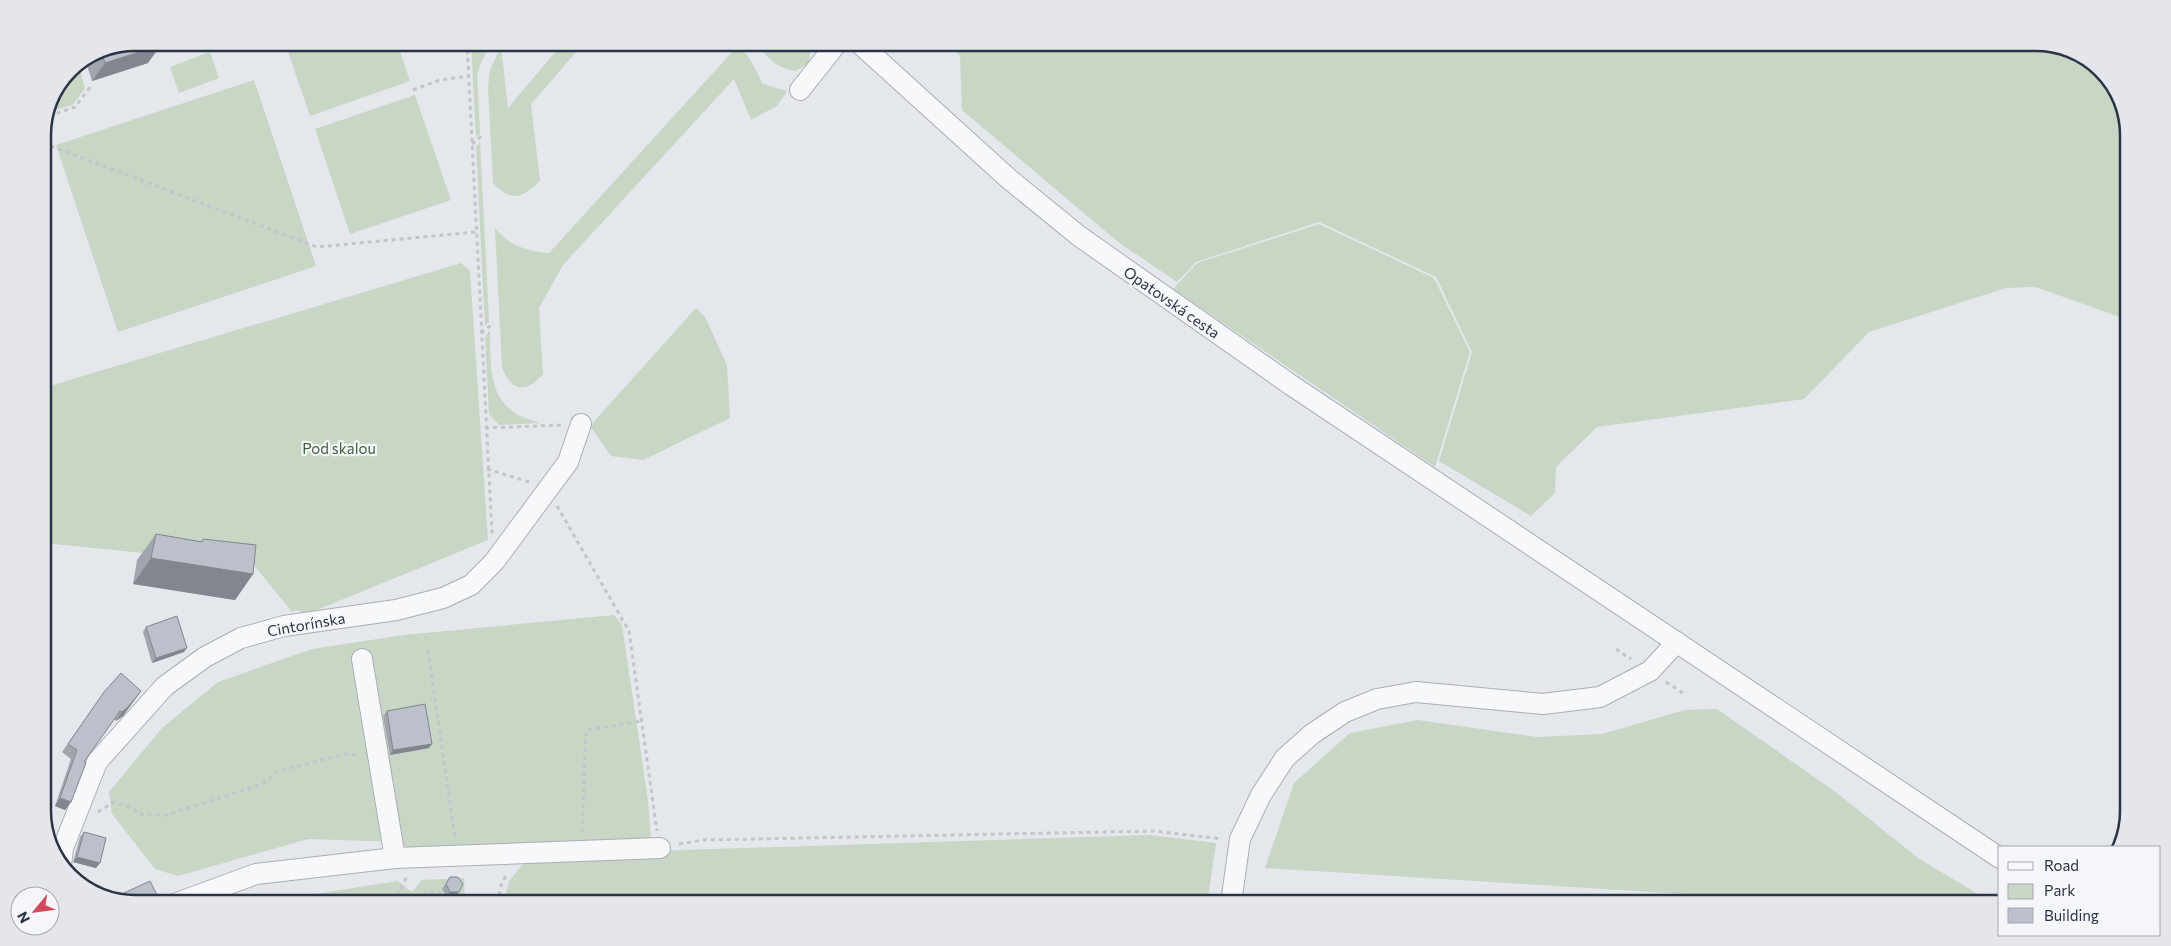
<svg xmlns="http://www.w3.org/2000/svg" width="2171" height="946" viewBox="0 0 2171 946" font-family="Commissioner,sans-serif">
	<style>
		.green { fill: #c9d6c5 }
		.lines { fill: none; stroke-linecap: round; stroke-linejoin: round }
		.minor-casing { stroke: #a9aeb7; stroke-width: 22 }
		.path { stroke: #c2c5cb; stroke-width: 3; stroke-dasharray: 4 4; stroke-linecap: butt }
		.minor { stroke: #f7f8fa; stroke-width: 20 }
		.wall { fill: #a1a5ae }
		.shaded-wall { fill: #83868d }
		.building { fill: #bbc0ca; stroke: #83868d }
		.labels { text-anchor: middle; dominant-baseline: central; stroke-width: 4.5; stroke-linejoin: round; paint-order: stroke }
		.street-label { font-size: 15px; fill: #2b3445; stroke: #f4f6f9 }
		.park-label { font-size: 15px; fill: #3f6138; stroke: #f4f6f9 }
		.rim { fill: none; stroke: #2b3445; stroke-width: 2.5 }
	</style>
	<rect width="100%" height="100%" fill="#e4e7ec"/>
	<g class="green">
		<polygon points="2035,42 2071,49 2109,79 2128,130 2128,320 2036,287 2006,288 1869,332 1804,399 1597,427 1556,467 1555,493 1531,516 1439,461 1472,352 1436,277 1319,222 1196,262 1177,282 1118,242 962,110 960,56 946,43"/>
		<polygon points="285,43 397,43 410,81 310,116"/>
		<polygon points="471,43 490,43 477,73 480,134 476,137"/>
		<path d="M563,43H584L531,104L540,181C522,198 512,203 493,183L488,89L490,70L501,46L508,108Z"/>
		<path d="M726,43H737L750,59L763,84L787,91L777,106L751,120L734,79L563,265L539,308L543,374C527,394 510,391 502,367L495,229C513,247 524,250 549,253L733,51Z"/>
		<path d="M757,43H801L810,50L809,63L796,71C775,67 769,60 757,43Z"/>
		<polygon points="210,52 219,78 179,93 170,67"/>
		<polygon points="78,64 85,88 73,105 51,111 70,70"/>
		<polygon points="254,80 316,266 118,332 56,145"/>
		<polygon points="415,95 451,200 350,234 315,129"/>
		<polygon points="480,142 489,322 485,326 476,147"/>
		<polygon points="1319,224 1434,278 1470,352 1435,467 1173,289 1197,263"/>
		<polygon points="461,263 470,271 488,540 307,614 296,610 292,612 253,564 43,543 43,388"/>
		<polygon points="696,308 705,317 727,365 730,418 643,460 611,456 590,426"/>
		<path d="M490,330C491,359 487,395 515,413C522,418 532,420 540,423L499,425L489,414L485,337Z"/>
		<polygon points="614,615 622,625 648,800 651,840 411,849 398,842 308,839 178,876 155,869 112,814 109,792 162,728 218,682 312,649 404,635"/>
		<polygon points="1717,709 1837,793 1918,858 1993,903 1828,903 1265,868 1294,783 1350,733 1418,720 1537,737 1602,734 1685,710"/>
		<polygon points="1150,835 1216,843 1209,892 1204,903 504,903 509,881 526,860 682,850"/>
		<polygon points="464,878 465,903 271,903 284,899 397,881 412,892 422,880"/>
	</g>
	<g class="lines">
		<defs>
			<g id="minor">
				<polyline points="858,42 1009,179 1079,236 1291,385 2000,858"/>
				<polyline points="800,90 838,42"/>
				<polyline points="362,659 395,858"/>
				<polyline points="61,865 63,848 97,762 165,686 205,657 241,638 284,626 396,610 443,598 471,585 494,562 568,462 581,424"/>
				<polyline points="177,903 256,874 395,858 660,848"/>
				<polyline points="1231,903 1240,839 1261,795 1285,758 1312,734 1345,712 1377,699 1416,692 1543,704 1600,697 1650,671 1677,642"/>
			</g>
		</defs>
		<use href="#minor" class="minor-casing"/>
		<g class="path">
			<polyline points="467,42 492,534"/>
			<polyline points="413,90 440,80 468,76"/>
			<polyline points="49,116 75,107 91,86"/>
			<polyline points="43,143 317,247 476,232"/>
			<polyline points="472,144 484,134"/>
			<polyline points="481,333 494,323"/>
			<polyline points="485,428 562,425"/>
			<polyline points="487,469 529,482"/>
			<polyline points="557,506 629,631 657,831"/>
			<polyline points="1616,649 1631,659"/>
			<polyline points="428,650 455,838"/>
			<polyline points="1666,682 1686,695"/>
			<polyline points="98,812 114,802 134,809 138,814 166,815 263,784 278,771 346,754 360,756"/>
			<polyline points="582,832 586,730 642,721"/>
			<polyline points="679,844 703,840 1154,831 1222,839"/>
			<polyline points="398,898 439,892 445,903"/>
			<polyline points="311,903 313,903"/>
			<polyline points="394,903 407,876"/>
			<polyline points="499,903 500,888 507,873"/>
		</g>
		<use href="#minor" class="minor"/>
	</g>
	<g class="wall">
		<polygon points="136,42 148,63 92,81 85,59 100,49"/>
		<polygon points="156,534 201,542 203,539 253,574 235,600 133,584 137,560"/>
		<polygon points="146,627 184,652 152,663 143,632"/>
		<polygon points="141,691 123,716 116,721 114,719 84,762 71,802 65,810 55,806 71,759 62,752 104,692"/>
		<polygon points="387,711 429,748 390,755 383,716"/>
		<polygon points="84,832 96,868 73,862 80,837"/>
		<polygon points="450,877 459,892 455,896 447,897 442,889"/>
	</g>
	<g class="shaded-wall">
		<polygon points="161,45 148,63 92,81 105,63"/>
		<polygon points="151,558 253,574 235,600 133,584"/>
		<polygon points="187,648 184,652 152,663 156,658"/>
		<polygon points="141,691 123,716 116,721 122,712"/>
		<polygon points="432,744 429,748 390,755 393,750"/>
		<polygon points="60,798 71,802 65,810 55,806"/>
		<polygon points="77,857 100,863 96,868 73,862"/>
		<polygon points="450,892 459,892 455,896 447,897"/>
		<polygon points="157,895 153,900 146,904 139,904"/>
	</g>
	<g class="building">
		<polygon points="136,42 160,42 161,45 105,63 101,49"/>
		<polygon points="156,534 202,542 203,539 256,545 253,574 151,558"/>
		<polygon points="177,616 187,648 156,658 146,627"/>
		<polygon points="121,673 141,691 128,707 122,712 120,711 84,762 86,763 71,802 60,798 77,750 68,744 104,692"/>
		<polygon points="425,704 432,744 393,750 387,711"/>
		<polygon points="84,832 106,838 100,863 77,857"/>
		<polygon points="450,877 458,877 463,884 459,892 450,892 446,884"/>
		<polygon points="150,881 157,895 139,904 111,899"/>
	</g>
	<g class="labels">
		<g class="street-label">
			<text transform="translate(1172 302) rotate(35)">Opatovská cesta</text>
			<text transform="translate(306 624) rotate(-10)">Cintorínska</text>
		</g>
		<g class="park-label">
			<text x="339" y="448">Pod skalou</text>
		</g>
	</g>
	<path d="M0 0H2171V946H0ZM135 51H2036A84 84 0 0 1 2120 135V811A84 84 0 0 1 2036 895H135A84 84 0 0 1 51 811V135A84 84 0 0 1 135 51Z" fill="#e4e6eb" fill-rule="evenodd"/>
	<path class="rim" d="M135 51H2036A84 84 0 0 1 2120 135V811A84 84 0 0 1 2036 895H135A84 84 0 0 1 51 811V135A84 84 0 0 1 135 51Z"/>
	<rect x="1998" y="846" width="162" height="90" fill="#f4f6f9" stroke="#a4a8b1"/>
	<rect x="2008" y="862" width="25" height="8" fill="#f7f8fa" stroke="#a4a8b1"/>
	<text x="2044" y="871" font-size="15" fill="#2b3445">Road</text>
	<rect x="2008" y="884" width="25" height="15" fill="#c9d6c5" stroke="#a4a8b1"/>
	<text x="2044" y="896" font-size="15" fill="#2b3445">Park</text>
	<rect x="2008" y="908" width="25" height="15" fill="#bbc0ca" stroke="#a4a8b1"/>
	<text x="2044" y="921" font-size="15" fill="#2b3445">Building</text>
	<g transform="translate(35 911) rotate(241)"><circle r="24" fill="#f4f6f9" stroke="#a4a8b1"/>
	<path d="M0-4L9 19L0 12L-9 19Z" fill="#d1495b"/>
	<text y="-8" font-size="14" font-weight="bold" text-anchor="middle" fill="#2b3445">N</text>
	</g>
</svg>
